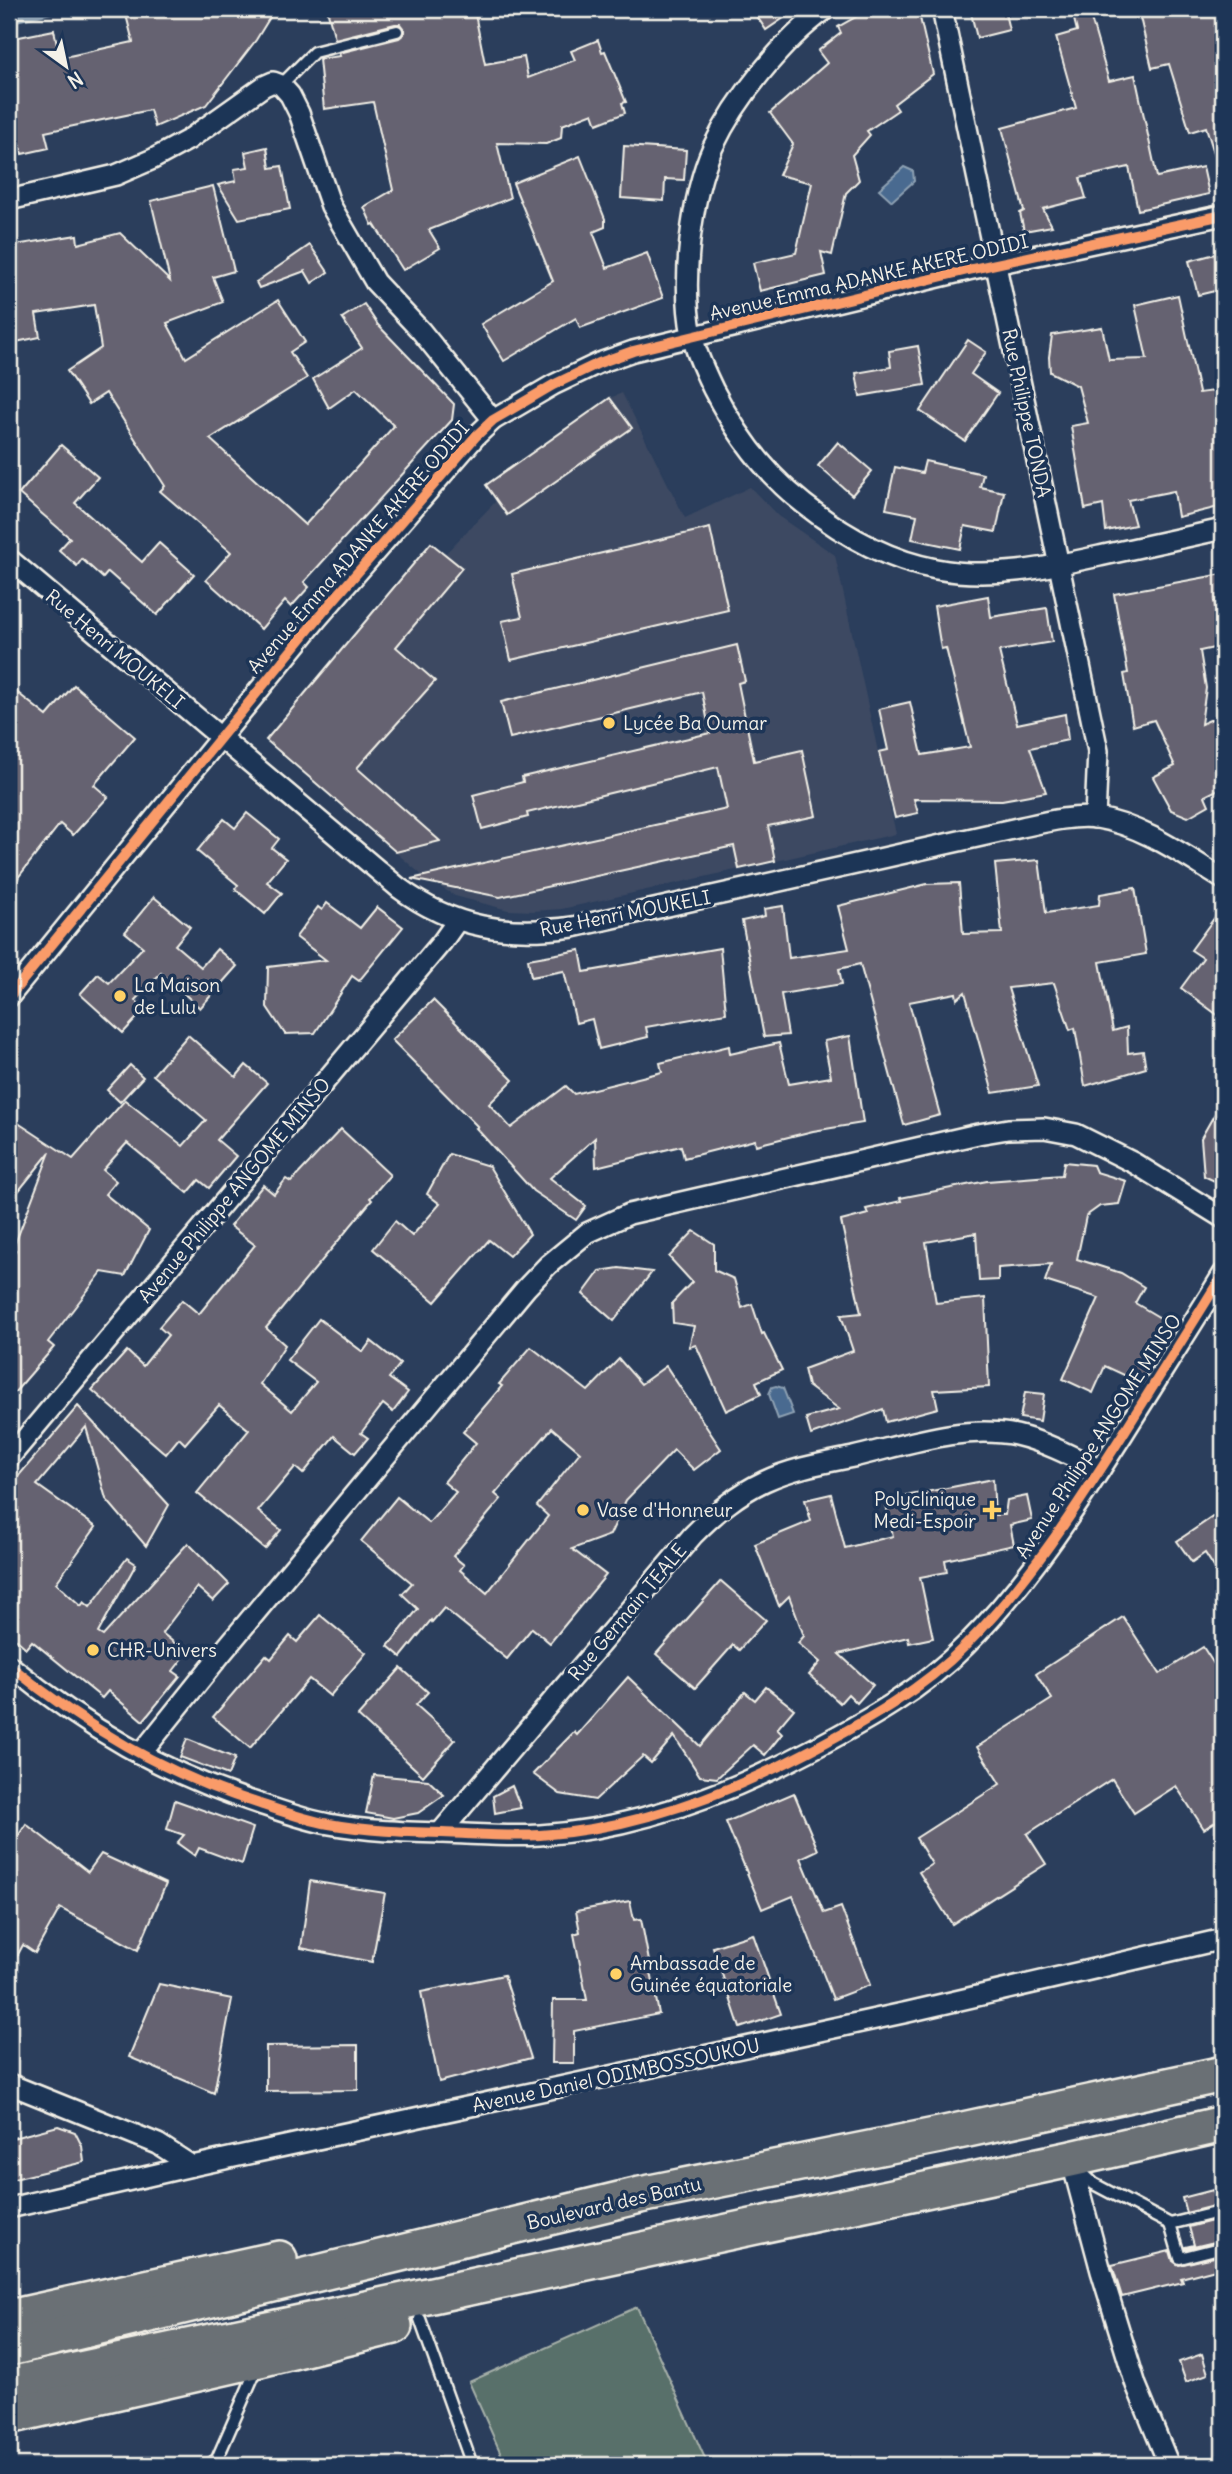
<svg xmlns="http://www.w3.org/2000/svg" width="1232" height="2474" viewBox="0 0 1232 2474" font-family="Delius,sans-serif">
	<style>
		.built { fill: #3c4962 }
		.green { fill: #586f6a; stroke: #a6b0a9; stroke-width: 2 }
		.water { fill: #4a6b90; stroke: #8ea1b3; stroke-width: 2 }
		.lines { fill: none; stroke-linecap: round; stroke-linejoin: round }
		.stream { stroke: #8ea1b3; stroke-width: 7 }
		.building { fill: #656271; stroke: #f4f1e8; stroke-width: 2; fill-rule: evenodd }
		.lane-casing { stroke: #f4f1e8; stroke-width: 15 }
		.street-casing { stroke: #f4f1e8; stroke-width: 24 }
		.highway-casing { stroke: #f4f1e8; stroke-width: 40 }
		.lane { stroke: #1d3557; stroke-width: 10 }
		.street { stroke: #1d3557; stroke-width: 19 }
		.highway { stroke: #6a7074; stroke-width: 35 }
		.cycleway-casing { stroke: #1d3557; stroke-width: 15 }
		.cycleway { stroke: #fa9b69; stroke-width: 10 }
		.poi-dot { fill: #ffd166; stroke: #1d3557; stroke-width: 2.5 }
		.labels { text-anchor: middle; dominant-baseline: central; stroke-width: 7; stroke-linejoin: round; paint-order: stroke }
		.street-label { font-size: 19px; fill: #f4f1e8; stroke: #1d3557 }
		.poi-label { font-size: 19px; fill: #f4f1e8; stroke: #1d3557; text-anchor: start }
	</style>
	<rect width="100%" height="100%" fill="#2b3e5c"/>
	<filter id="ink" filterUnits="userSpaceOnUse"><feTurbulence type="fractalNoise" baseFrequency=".0143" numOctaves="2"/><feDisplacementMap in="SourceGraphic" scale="14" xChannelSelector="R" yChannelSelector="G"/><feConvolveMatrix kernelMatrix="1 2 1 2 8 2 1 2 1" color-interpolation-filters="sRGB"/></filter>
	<g filter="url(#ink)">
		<polygon class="built" points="622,393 685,518 750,487 778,516 835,555 896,834 562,909 532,911 508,910 455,896 423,876 266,740 431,543 445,554 496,501 486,485 610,398"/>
		<polygon class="green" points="637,2307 708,2465 506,2465 469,2382"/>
		<g class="water">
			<polygon points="904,167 913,171 914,181 892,201 879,189"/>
			<polygon points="776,1386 783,1388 793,1414 778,1419 769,1394 772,1387"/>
		</g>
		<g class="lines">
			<polyline class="stream" points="9,20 57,9"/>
		</g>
		<g class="building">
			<polygon points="136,9 275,9 256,40 206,105 155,127 150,110 45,132 49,148 22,154 19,143 9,145 9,39 54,30 60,58 133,42 125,11"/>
			<polygon points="327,9 474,9 485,64 524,57 528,78 575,60 571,51 598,40 602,52 605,51 626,102 622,103 625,113 597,124 593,113 562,125 561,138 546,144 497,143 510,198 429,230 440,248 403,270 374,224 372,225 364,207 393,190 373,102 324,109 319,59 340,56 339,53 399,38 404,34 404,29 400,24 395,24 335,39"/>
			<polygon points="752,9 797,9 766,30"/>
			<polygon points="870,9 918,9 933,74 894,104 898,110 867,131 870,135 852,155 859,180 846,193 832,255 821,252 826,275 760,291 753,263 796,253 812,183 779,175 793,144 770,113 827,63 818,51 841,33 838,27"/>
			<polygon points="970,9 1004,9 1009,30 977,38"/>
			<polygon points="1138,9 1223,9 1223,169 1219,169 1206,127 1190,132 1169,64 1152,68"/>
			<polygon points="1090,15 1109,81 1135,75 1157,177 1203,167 1209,194 1138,210 1129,167 1080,178 1086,198 1043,209 1052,226 1024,231 1020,213 1024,211 1002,128 1076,108 1056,37 1077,31 1074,19"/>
			<polygon points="624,146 686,150 684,180 665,179 664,201 621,198"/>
			<polygon points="267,147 270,168 282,166 290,209 239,219 218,185 236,181 234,169 248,167 245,152"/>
			<polygon points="580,156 605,219 605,227 593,232 607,268 647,253 663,298 580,328 576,318 504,361 481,324 553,281 513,183"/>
			<polygon points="213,186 234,271 213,277 223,302 167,323 186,358 278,300 305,342 290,352 307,378 210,439 305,525 394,426 356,389 329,408 313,379 362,348 342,318 364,304 378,325 454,404 452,420 304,582 309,587 291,607 285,601 261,629 206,580 231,552 160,491 165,486 106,393 89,404 67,371 101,348 94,305 36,314 40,337 11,343 9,329 9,259 17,258 15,245 77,235 78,244 120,233 170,281 151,201"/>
			<polygon points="310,245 328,272 312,283 305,271 259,288 256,282"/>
			<polygon points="1215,254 1223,289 1198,295 1189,261"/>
			<polygon points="1178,295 1199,393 1214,391 1223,433 1223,506 1178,517 1174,491 1128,500 1135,525 1106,531 1103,505 1085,509 1071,426 1088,423 1078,386 1050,372 1049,357 1052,335 1102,327 1109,360 1147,359 1135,305"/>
			<polygon points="968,340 986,352 971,374 998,393 965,441 920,411"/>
			<polygon points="918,346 925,385 860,396 856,373 891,367 889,351"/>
			<polygon points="610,398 632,428 507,515 486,485"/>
			<polygon points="838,442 872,471 852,495 818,466"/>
			<polygon points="61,445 98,477 75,503 142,562 159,543 194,574 157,615 108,572 103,578 82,559 77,566 59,550 70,538 19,494"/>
			<polygon points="925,461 983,474 980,487 1004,492 996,532 965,526 960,549 912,539 917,515 886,509 895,467 922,473"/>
			<polygon points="710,528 728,610 511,660 502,621 522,617 512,574"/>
			<polygon points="431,543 462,568 396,647 435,681 357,768 440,841 396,852 266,740"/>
			<polygon points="1223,574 1223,600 1214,601 1220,620 1215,622 1223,646 1200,651 1206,688 1201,724 1223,714 1223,787 1205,796 1209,805 1188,817 1171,810 1153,777 1175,766 1154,720 1133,726 1124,674 1128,673 1114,594"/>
			<polygon points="988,596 991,617 1047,608 1052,642 999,651 1017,724 1065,714 1068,740 1030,748 1046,792 1002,800 914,799 918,813 895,818 879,752 888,750 879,709 910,702 922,755 970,747 946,648 941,649 934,606"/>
			<polygon points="737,645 745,681 738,683 754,761 802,750 816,816 768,826 775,861 739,869 734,846 500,897 411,879 727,809 718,767 527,813 528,817 482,829 473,795 523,782 522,777 710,733 702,692 510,738 501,702"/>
			<polygon points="74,685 135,737 94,785 108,797 73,835 60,824 9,889 9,686 47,716"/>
			<polygon points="247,813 279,839 272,848 286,859 267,882 282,893 265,914 235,889 238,885 197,851 224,819 235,828"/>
			<polygon points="1039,860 1046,913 1099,905 1100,894 1135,888 1146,954 1100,962 1113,1031 1127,1027 1128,1053 1143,1051 1146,1068 1085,1086 1075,1028 1070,1030 1054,983 1008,988 1038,1086 993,1093 965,992 957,999 956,993 909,1002 940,1115 904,1125 860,964 839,969 842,984 781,994 788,1035 764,1037 742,921 765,916 764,909 783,906 789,958 849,949 838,906 927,884 959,883 963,934 1002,933 995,864"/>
			<polygon points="154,897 190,927 175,945 201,967 217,949 237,966 200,1008 161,973 135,1000 145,1009 123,1033 80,994 98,974 109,983 143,947 125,932"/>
			<polygon points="327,903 360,928 377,907 403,927 359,981 352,976 315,1033 285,1034 267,1007 268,967 326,960 296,937 318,907 322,910"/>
			<polygon points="1223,906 1223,1019 1181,988 1203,958 1191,950"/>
			<polygon points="720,948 726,1013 646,1027 648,1037 599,1049 592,1019 576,1023 564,971 531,977 528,959 580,950 584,972"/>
			<polygon points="433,1000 513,1080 489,1104 511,1128 566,1086 574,1094 662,1072 660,1063 729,1046 730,1054 779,1043 789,1084 831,1077 824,1041 850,1036 863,1123 813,1131 756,1145 755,1140 684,1158 681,1146 596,1167 595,1138 550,1178 586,1206 576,1220 533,1191 476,1128 478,1127 392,1040"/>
			<polygon points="188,1035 236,1077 246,1065 267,1083 217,1140 236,1156 209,1188 199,1180 188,1193 127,1143 103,1170 116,1181 105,1194 149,1230 125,1276 102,1272 48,1342 54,1347 9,1399 9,1263 16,1250 13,1249 50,1152 9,1203 9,1117 73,1159 125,1100 183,1146 206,1120 153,1075"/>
			<polygon points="130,1065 143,1077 120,1102 107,1090"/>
			<polygon points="1222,1101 1223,1185 1204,1176 1201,1138"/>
			<polygon points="341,1129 390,1175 370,1198 372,1200 266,1328 285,1345 260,1384 292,1411 316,1382 287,1360 319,1319 363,1352 371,1341 400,1364 389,1378 408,1392 393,1412 383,1404 361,1433 368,1438 355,1453 334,1436 303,1474 295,1467 258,1511 281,1530 265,1549 197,1493 249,1430 219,1405 185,1444 179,1438 166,1454 92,1390 127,1351 143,1366 168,1335 159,1327 182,1300 199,1314 255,1245 230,1226 263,1185 274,1194 286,1179 291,1182"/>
			<polygon points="449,1154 489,1166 530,1234 509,1256 489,1240 435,1302 373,1249 395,1221 412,1236 440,1204 427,1194"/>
			<polygon points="1064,1162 1093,1165 1096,1172 1126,1181 1119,1204 1100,1206 1086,1216 1077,1259 1121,1273 1144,1287 1135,1303 1162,1319 1147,1343 1158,1348 1141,1383 1105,1366 1093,1393 1063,1379 1099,1298 1045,1281 1051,1264 998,1268 998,1280 979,1281 976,1233 926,1242 936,1303 985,1298 989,1387 934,1390 938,1408 886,1422 883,1409 811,1435 806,1418 839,1409 808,1386 804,1369 853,1351 841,1315 861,1313 841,1221 868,1214 866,1209 901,1201 900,1198 987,1181 1062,1175"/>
			<polygon points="694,1231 714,1244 714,1270 734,1279 742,1308 752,1304 762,1334 764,1333 782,1370 756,1382 761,1394 726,1411 696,1345 689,1347 694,1326 673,1323 672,1303 692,1282 669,1257"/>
			<polygon points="619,1268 652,1272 614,1321 583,1294 600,1271"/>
			<path d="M531,1347L588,1391L619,1359L641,1384L666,1366L721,1449L694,1470L674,1450L626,1500L610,1535L572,1549L606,1575L550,1643L532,1628L507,1659L444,1608L432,1622L431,1620L401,1657L388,1646L418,1609L402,1594L412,1583L361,1541L397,1497L429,1523L456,1492L444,1482L476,1443L463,1432L502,1386L499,1384ZM552,1428L580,1452L537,1506L548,1516L487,1593L460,1570L464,1565L453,1556L501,1499L495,1494Z"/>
			<polygon points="1025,1392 1044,1394 1040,1421 1020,1418"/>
			<polygon points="78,1406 169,1505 146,1546 106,1499 86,1427 37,1485 96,1527 56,1583 81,1606 84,1602 90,1607 127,1558 136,1564 98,1633 103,1636 188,1543 229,1584 213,1601 197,1587 162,1633 187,1653 173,1671 180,1676 143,1721 108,1691 102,1698 32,1641 26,1648 9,1633 9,1487"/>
			<polygon points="993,1479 995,1515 1005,1515 1007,1500 1027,1496 1032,1520 1010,1525 1014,1545 945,1560 947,1572 920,1577 933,1638 909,1643 908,1637 839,1654 873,1685 857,1703 848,1694 840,1703 809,1675 820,1662 798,1643 804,1636 789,1596 779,1606 755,1544 811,1521 805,1500 831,1494 845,1548 893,1536 885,1500"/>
			<polygon points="1217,1514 1223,1524 1223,1581 1205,1553 1192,1562 1177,1541"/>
			<polygon points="721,1581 766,1620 739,1650 733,1645 695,1688 656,1654"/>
			<polygon points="320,1615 366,1653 330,1696 309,1679 250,1748 213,1717 266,1655 271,1659 290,1636 297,1642"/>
			<polygon points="1123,1617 1160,1674 1203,1647 1223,1678 1223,1817 1204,1829 1176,1786 1134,1813 1112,1779 1027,1834 1046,1864 952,1924 919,1872 932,1864 916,1838 1000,1784 977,1747 1052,1699 1036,1674"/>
			<polygon points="401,1668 428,1692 416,1705 455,1740 423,1776 358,1716"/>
			<polygon points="628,1677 700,1746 745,1692 755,1700 766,1687 794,1709 777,1729 782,1734 765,1755 753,1745 717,1778 700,1776 674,1736 651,1763 643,1756 595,1800 560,1794 533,1774 574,1732 577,1735"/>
			<polygon points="187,1739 235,1758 228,1775 180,1757"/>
			<polygon points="374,1775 428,1780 444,1795 418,1813 393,1818 366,1813"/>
			<polygon points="512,1786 521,1808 495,1813 493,1796"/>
			<polygon points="794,1793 818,1850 801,1858 824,1913 841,1907 870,1985 833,1999 793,1896 762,1909 726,1822"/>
			<polygon points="175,1800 253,1828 242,1864 199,1848 195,1856 177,1843 184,1835 167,1829"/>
			<polygon points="26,1824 88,1872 101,1854 166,1884 138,1950 60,1908 35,1953 23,1945 9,1971 9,1850"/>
			<polygon points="310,1881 385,1893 372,1962 301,1948"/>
			<polygon points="630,1901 634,1920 641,1919 659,2014 574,2031 574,2063 552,2063 553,2000 587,2000 574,1934 580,1932 576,1911"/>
			<polygon points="753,1934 781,2014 740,2028 713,1947"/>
			<polygon points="504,1975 531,2058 439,2082 421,1992"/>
			<polygon points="159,1984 232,1999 214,2093 129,2057"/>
			<polygon points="358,2045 358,2090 266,2091 266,2046"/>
			<polygon points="58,2126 75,2132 82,2146 84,2162 10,2180 9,2139"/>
			<polygon points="1213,2190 1217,2205 1186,2213 1182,2198"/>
			<polygon points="1220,2219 1223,2240 1185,2249 1185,2247 1194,2245 1189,2227"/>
			<polygon points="1170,2251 1173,2261 1179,2265 1223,2255 1223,2267 1181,2278 1183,2282 1122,2297 1112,2265"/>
			<polygon points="1202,2354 1208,2374 1186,2382 1179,2362"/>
		</g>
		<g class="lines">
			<defs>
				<g id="lane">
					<polyline points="281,85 314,52 397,31"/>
					<polyline points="1077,2168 1094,2184 1170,2224 1180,2258 1223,2247"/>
					<polyline points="1170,2224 1223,2211"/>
					<polyline points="420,2319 472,2465"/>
					<polyline points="209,2465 217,2459 256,2370"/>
				</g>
				<g id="street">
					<path d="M826,9C783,40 736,98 713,147C691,196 681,282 692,335C696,354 705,372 713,389C736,434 764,473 804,504C843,535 887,560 936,569C993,580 1049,567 1104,555C1144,546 1183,538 1223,529"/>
					<polyline points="942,9 1098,751 1095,818"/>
					<polyline points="9,200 116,175 153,159 188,140 264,86 273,82 281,85 290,95 299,113 331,206 375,282 421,331 493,420"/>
					<path d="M9,559L399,888C453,928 507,936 573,927L1022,827C1045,822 1073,815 1097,818C1142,825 1185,856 1223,879"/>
					<polyline points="9,997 317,619 476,436 493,420 553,385 599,363 633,351 968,270 1223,215"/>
					<polyline points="9,1458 442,942 457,921"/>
					<path d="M9,1665C85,1727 163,1773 257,1803C281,1811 305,1820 329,1824C367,1831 404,1832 442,1833C475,1834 507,1837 540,1835C635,1829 726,1795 811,1750C866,1721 922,1690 966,1645C1028,1583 1076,1508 1123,1434C1156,1381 1190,1328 1223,1274"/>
					<polyline points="140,1755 221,1654 526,1288 548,1265 587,1233 629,1214 978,1134 1008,1129 1044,1128 1076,1134 1134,1163 1223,1218"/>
					<path d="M440,1833L693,1535C715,1513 737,1494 765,1481C793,1468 824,1463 853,1457C905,1445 963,1424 1016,1435C1046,1442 1074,1457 1100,1470"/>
					<polyline points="9,2084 158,2144 192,2166"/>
					<polyline points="1071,2159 1101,2271 1136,2385 1169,2465"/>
					<polyline points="9,2208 192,2166 908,2012 1223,1939"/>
				</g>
				<g id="highway">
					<polyline points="9,2318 279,2259"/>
					<polyline points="9,2348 640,2195 940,2135 1223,2074"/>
					<polyline points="9,2385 1071,2159 1223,2124"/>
					<polyline points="9,2416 260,2359 394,2326"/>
				</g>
			</defs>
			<use href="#lane" class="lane-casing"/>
			<use href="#street" class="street-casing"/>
			<use href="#highway" class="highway-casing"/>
			<use href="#lane" class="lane"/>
			<use href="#street" class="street"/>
			<use href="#highway" class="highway"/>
			<defs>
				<g id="cycleway">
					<polyline points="9,997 317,619 476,436 493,420 553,385 599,363 633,351 968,270 1223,215"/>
					<path d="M9,1665C85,1727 163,1773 257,1803C281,1811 305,1820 329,1824C367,1831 404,1832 442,1833C475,1834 507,1837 540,1835C635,1829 726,1795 811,1750C866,1721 922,1690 966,1645C1028,1583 1076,1508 1123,1434C1156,1381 1190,1328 1223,1274"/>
				</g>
			</defs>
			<use href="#cycleway" class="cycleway-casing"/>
			<use href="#cycleway" class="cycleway"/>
		</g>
	</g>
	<g class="poi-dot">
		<circle cx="609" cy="723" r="7"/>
		<circle cx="120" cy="996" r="7"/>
		<circle cx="583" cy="1510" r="7"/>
		<path d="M988.5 1499.5h7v7h7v7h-7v7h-7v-7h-7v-7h7z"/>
		<circle cx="93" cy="1650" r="7"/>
		<circle cx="616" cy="1974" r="7"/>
	</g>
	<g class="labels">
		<g class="street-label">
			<text transform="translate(869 277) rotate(-13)">Avenue Emma ADANKE AKERE ODIDI</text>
			<text transform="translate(1027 413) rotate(78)">Rue Philippe TONDA</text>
			<text transform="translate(358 547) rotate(-49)">Avenue Emma ADANKE AKERE ODIDI</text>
			<text transform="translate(115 649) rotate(40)">Rue Henri MOUKELI</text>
			<text transform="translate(625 913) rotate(-11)">Rue Henri MOUKELI</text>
			<text transform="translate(234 1190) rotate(-50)">Avenue Philippe ANGOME MINSO</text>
			<text transform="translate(1098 1436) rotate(-57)">Avenue Philippe ANGOME MINSO</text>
			<text transform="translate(627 1612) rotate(-50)">Rue Germain TEALE</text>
			<text transform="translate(616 2075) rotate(-12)">Avenue Daniel ODIMBOSSOUKOU</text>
			<text transform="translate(614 2203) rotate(-13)">Boulevard des Bantu</text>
		</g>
		<g class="poi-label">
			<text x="623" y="723">Lycée Ba Oumar</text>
			<text x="134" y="985">La Maison<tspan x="134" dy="22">de Lulu</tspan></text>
			<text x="976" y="1499" text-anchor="end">Polyclinique<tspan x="976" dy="22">Medi-Espoir</tspan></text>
			<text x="597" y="1510">Vase d'Honneur</text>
			<text x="107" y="1650">CHR-Univers</text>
			<text x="630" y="1963">Ambassade de<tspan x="630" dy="22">Guinée équatoriale</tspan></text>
		</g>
	</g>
	<rect width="1232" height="2474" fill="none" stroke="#1d3557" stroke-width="35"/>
	<rect x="18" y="18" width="1197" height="2439" fill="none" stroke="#f4f1e8" stroke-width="2.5" filter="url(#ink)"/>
	<g transform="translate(66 66) rotate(147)" stroke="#1d3557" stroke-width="5" paint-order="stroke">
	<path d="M0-5L12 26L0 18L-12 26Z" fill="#f4f1e8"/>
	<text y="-10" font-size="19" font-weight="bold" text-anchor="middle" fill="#f4f1e8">N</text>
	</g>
</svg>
